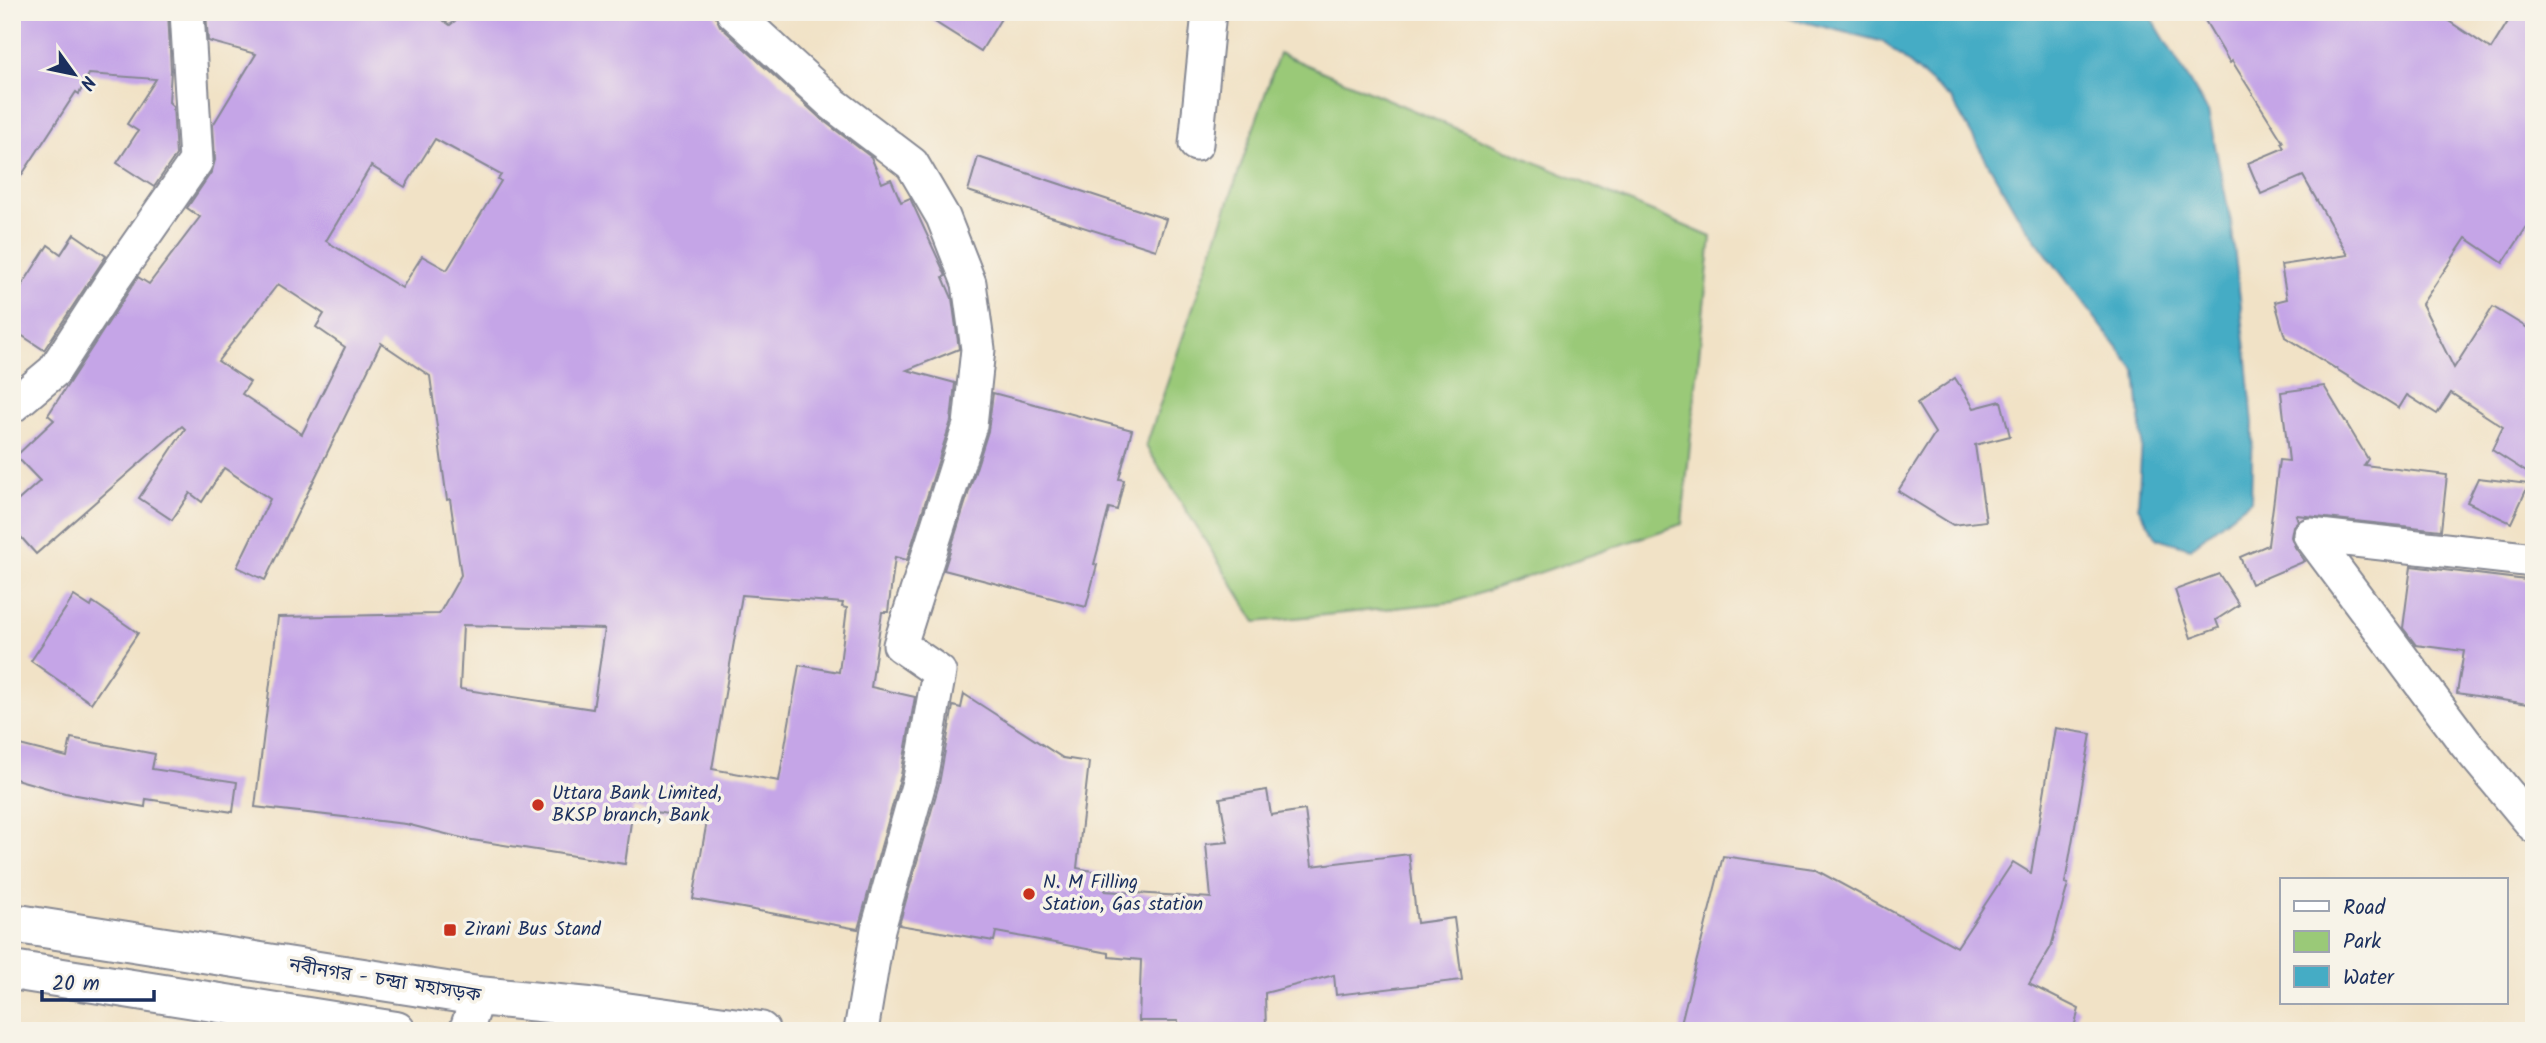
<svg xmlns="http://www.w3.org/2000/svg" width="2546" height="1043" viewBox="0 0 2546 1043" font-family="Kalam,'Noto Sans Bengali',sans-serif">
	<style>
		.green { fill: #9ac978; stroke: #5a7c6b; stroke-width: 2 }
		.water { fill: #45acc5; stroke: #306e92; stroke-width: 2 }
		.building { fill: #c5a5e7; fill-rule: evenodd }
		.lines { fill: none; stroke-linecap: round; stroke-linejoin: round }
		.minor-casing { stroke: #868892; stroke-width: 37 }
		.trunk-casing { stroke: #868892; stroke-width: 42 }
		.minor { stroke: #fff; stroke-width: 33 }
		.trunk { stroke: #fff; stroke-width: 38 }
		.poi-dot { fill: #c8321e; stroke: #f7f3e8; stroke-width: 2.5 }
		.labels { text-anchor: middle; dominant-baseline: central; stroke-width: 7; stroke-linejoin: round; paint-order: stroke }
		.poi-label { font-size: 19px; fill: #1b2f5e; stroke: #f7f3e8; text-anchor: start }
		.street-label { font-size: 19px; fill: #1b2f5e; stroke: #f7f3e8 }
	</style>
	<rect width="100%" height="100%" fill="#f7f3e8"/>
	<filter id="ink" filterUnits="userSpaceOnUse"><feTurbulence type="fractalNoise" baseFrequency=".0143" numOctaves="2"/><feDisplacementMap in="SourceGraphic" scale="14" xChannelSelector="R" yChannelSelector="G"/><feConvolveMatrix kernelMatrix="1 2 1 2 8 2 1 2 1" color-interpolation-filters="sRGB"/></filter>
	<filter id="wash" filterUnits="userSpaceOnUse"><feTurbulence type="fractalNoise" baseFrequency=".00686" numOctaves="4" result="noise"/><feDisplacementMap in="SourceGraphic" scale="28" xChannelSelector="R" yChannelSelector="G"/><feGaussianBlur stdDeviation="1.57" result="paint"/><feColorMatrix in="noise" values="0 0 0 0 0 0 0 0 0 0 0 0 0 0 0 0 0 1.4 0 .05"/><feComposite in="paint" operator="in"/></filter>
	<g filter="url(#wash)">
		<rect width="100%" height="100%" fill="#f1e2c6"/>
		<polygon class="green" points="1279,53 1711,237 1682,524 1454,602 1256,622 1146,446"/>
		<polygon class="water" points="1764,12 2148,12 2208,112 2231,222 2246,349 2253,424 2251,500 2190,548 2157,538 2138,507 2142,440 2136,372 2020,219 1952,100 1884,42"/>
		<g id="blocks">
			<g class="building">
				<polygon points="12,12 94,12 92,14 139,16 139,12 168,12 171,70 169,102 173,106 176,155 154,187 117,163 138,131 127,124 156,79 89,74 79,94 76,92 12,190"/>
				<path d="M206,12H431L450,25L466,12H714L720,26L820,118L871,157L882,183L891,179L901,202L910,198L946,276L943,277L952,298L959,349L907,370L955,383L951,421L907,560L895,557L888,612H882L871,687L915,697L901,775L858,929L693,899L707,821L633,808L625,864L466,839L406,824L255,807L278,617L439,614L461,575L450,499L447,500L430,376L381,343L265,580L237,567L270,499L224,468L202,502L190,493L172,520L139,498L185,429L182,426L36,554L12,527V506L40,481L16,456L54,420L48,415L138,277L149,284L200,217L187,208L212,171L215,160L213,125L256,54L208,41ZM435,139L501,175L498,179L501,181L447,270L422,256L402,288L326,241L371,166L405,187ZM278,284L324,314L316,327L345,347L302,434L242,394L250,382L218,361ZM742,595L843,603L842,607L847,608L839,672L799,665L779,781L712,769ZM463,625L605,629L593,709L460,689Z"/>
				<polygon points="919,12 1005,12 981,51"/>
				<polygon points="2200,12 2435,12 2491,49 2514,12 2534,12 2534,216 2503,263 2466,238 2422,304 2454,368 2493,307 2534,332 2534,477 2492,450 2503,427 2451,393 2437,414 2407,395 2399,408 2285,337 2275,302 2287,299 2281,265 2348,255 2303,176 2261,194 2248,163 2284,148 2281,143 2283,142 2232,61 2230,63"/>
				<polygon points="978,157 1166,219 1156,250 968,191"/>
				<polygon points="74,234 106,256 44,350 12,329 12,301 48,245 61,254"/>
				<polygon points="1955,378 1974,408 2001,401 2010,436 1975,445 1986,521 1953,525 1898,491 1935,433 1917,404"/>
				<polygon points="2324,386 2368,459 2364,465 2447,475 2441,530 2296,515 2298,521 2293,526 2291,537 2295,547 2305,561 2251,584 2240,557 2268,545 2279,460 2289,461 2281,392"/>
				<polygon points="993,393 1132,430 1119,479 1124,480 1117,510 1109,508 1094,564 1097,565 1086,607 944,570 988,431"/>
				<polygon points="2478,478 2529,484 2511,523 2467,502"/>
				<polygon points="2411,566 2534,581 2534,705 2457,693 2464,651 2416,645 2403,628"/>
				<polygon points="2219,574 2239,605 2216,620 2219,628 2191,638 2175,590"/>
				<polygon points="74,596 91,607 93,602 138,633 91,703 31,661"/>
				<polygon points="964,694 1063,758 1089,762 1077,868 1108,874 1105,891 1211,898 1206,844 1228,842 1220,798 1267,790 1271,815 1305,810 1312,866 1409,854 1417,923 1454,918 1462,980 1336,995 1334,975 1265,993 1266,1031 1215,1031 1215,1028 1179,1031 1178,1021 1139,1021 1141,960 1109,957 1109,953 996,932 994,941 899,925 939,784 953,706 961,708"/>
				<polygon points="2055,728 2091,734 2065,883 2068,884 2051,947 2029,984 2079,1009 2073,1031 1679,1031 1723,856 1814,869 1957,947 2013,862 2031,873"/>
				<polygon points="71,738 155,754 152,769 237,782 233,812 146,799 145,807 65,793 12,778 12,743 67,757"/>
			</g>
		</g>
	</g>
	<g filter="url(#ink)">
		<use href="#blocks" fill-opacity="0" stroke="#868892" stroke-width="2"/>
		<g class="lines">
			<defs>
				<g id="minor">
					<polyline points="733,12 833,104 912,164 943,217 969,283 978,349 970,425 900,645 939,672 920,779 878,929 861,1031"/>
					<polyline points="1196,144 1209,12"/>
					<polyline points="12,406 54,371 113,280 196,161 187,12"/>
					<polyline points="2534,560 2310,535 2466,744 2534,826"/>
					<polyline points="466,1031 478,996"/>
				</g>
				<g id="trunk">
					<polyline points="12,923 478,996 589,1007 760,1031"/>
					<polyline points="12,970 396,1031"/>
				</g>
			</defs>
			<use href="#minor" class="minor-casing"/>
			<use href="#trunk" class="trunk-casing"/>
			<use href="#minor" class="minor"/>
			<use href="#trunk" class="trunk"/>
		</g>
	</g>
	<g class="poi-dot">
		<circle cx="538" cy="805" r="7"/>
		<circle cx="1029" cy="894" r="7"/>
		<rect x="443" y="923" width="14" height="14" rx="3.5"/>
	</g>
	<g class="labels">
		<g class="poi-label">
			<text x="552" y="794">Uttara Bank Limited,<tspan x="552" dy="22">BKSP branch, Bank</tspan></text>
			<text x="1043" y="883">N. M Filling<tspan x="1043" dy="22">Station, Gas station</tspan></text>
			<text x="464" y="930">Zirani Bus Stand</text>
		</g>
		<g class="street-label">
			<text transform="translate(385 981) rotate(9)">নবীনগর - চন্দ্রা মহাসড়ক</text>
		</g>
	</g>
	<rect width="2546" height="1043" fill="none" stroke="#f7f3e8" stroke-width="42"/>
	<rect x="2280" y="878" width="228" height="126" fill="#f7f3e8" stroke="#9fa5b1" stroke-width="2"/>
	<rect x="2294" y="901" width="35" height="10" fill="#ffffff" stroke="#9fa5b1" stroke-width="2"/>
	<text x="2343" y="914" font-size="21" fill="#1b2f5e">Road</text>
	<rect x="2294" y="931" width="35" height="21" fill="#9ac978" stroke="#9fa5b1" stroke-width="2"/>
	<text x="2343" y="948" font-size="21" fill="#1b2f5e">Park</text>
	<rect x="2294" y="966" width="35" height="21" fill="#45acc5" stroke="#9fa5b1" stroke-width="2"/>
	<text x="2343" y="984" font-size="21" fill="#1b2f5e">Water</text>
	<g transform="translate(74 74) rotate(123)" stroke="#f7f3e8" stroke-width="5" paint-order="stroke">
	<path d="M0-5L12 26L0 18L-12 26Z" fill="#1b2f5e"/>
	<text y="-10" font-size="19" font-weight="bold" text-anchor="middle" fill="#1b2f5e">N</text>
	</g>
	<path d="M42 990v10h112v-10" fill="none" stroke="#1b2f5e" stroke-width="3.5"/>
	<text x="52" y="990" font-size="21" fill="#1b2f5e" stroke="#f7f3e8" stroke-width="5" paint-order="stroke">20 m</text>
</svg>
